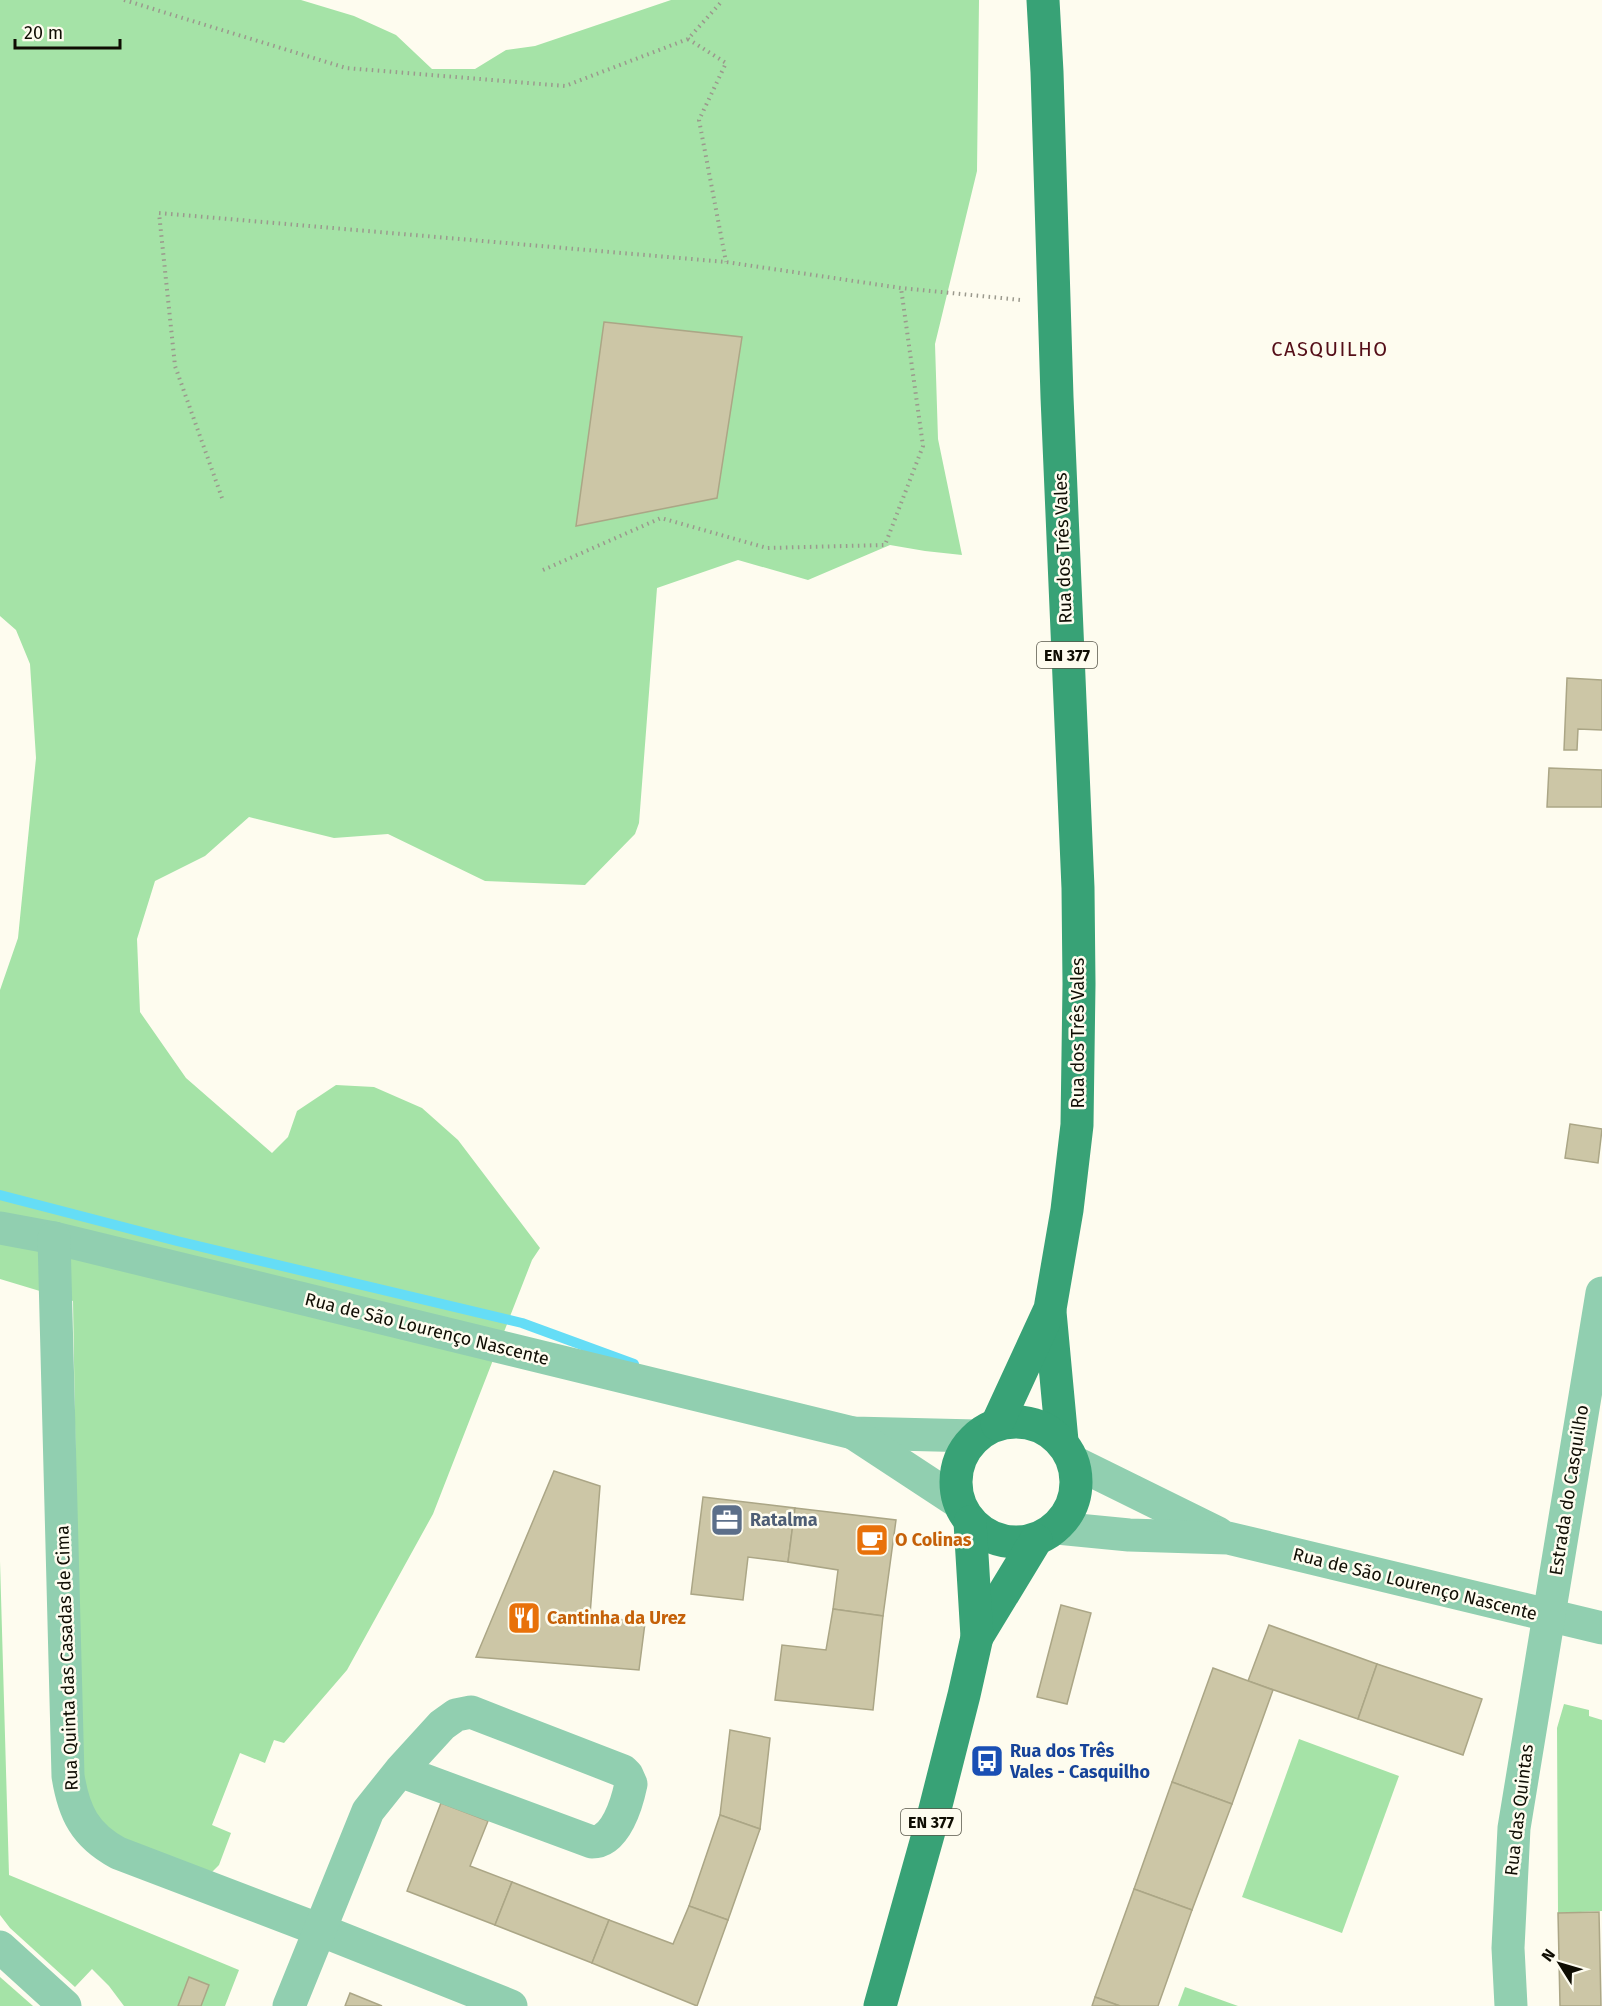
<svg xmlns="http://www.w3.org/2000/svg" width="1602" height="2006" viewBox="0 0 1602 2006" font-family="'Fira Sans',sans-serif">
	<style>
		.green { fill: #a5e3a7 }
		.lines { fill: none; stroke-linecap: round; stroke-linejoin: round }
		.stream { stroke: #65ddf6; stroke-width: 10 }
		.building { fill: #ccc6a6; stroke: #aba686; stroke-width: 1.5 }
		.path { stroke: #9b998d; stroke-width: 4; stroke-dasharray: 1.5 4.5; stroke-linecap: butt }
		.minor { stroke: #91cfb0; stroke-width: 33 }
		.major { stroke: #38a276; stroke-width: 33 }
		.labels { text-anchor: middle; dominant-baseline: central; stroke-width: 5; stroke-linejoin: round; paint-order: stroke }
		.shield { fill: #fefcef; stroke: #57554a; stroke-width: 1.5 }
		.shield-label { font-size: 16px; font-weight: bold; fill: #0f0d03 }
		.street-label { font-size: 18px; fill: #0f0d03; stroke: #fefcef }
		.service-label { font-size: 18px; font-weight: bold; fill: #4e5e75; stroke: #fefcef; text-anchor: start }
		.food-label { font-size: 18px; font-weight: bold; fill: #c56008; stroke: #fefcef; text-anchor: start }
		.transit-label { font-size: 18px; font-weight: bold; fill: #164399; stroke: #fefcef; text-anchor: start }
		.neighbourhood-label { font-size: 20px; letter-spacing: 1.5px; fill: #540e18; stroke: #fefcef }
	</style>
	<rect width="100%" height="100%" fill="#fefcef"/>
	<g class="green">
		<polygon points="0,0 301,0 354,16 396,35 432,69 475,69 506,50 535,46 671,0 979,0 977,171 935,344 938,439 962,555 925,551 890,545 808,580 738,560 657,588 639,823 635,834 585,885 485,881 388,834 334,838 249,817 205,856 155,881 137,939 140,1012 186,1078 272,1153 288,1137 297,1111 336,1085 374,1087 422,1108 458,1140 540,1248 532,1260 433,1514 347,1670 284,1743 274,1740 265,1763 240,1753 212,1825 231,1833 219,1865 205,1879 105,1837 81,1786 73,1301 0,1279 0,990 18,938 36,758 30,664 16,630 0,616"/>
		<polygon points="0,1561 9,1875 239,1970 225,2006 124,2006 109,1986 92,1969 75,1987 10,1928 0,1915"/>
		<polygon points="1564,1704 1589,1710 1589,1716 1602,1720 1602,1911 1558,1913 1557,1728"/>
		<polygon points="1299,1739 1399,1776 1342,1933 1242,1897"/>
		<polygon points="0,1977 33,2006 0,2006"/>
		<polygon points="1185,1987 1238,2006 1178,2006"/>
	</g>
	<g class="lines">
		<polyline class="stream" points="0,1195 177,1241 522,1323 634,1364"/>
	</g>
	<g class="building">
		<polygon points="604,322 742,337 717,498 576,526"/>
		<polygon points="1567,678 1602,680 1602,730 1578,729 1577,750 1564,750"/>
		<polygon points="1549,768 1602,770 1602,807 1547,807"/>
		<polygon points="1570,1124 1602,1129 1598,1163 1565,1158"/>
		<polygon points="554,1471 600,1486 590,1615 645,1623 639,1670 476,1657"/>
		<polygon points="703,1497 795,1508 788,1562 748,1557 743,1600 691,1594"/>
		<polygon points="795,1508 896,1520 883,1616 833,1609 838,1570 788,1562"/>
		<polygon points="1061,1605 1091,1613 1067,1704 1037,1697"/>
		<polygon points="833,1609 883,1616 873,1710 775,1700 782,1645 826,1650"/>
		<polygon points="1269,1625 1377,1664 1358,1719 1248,1681"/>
		<polygon points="1377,1664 1482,1699 1463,1755 1358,1719"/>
		<polygon points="1213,1668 1273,1690 1232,1804 1172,1782"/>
		<polygon points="730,1730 770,1738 760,1829 720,1815"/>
		<polygon points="1172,1782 1232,1804 1192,1910 1134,1889"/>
		<polygon points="441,1803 488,1821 470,1866 512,1882 495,1925 407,1891"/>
		<polygon points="720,1815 760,1829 728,1920 689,1906"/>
		<polygon points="512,1882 609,1920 592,1963 495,1925"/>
		<polygon points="1134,1889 1192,1910 1158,2006 1120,2006 1095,1997"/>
		<polygon points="689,1906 728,1920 697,2006 592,1963 609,1920 673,1944"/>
		<polygon points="1599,1912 1601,2006 1560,2006 1558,1913"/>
		<polygon points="189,1977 209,1985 201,2006 178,2006"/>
		<polygon points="350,1993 382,2006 345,2006"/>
		<polygon points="1095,1997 1120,2006 1092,2006"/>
	</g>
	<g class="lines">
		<g class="path">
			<polyline points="124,0 346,68 565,86 688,39 723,0"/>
			<polyline points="688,39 726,63 699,120 726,262"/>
			<polyline points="222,498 175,366 159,213 726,262 901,288 1021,300"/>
			<polyline points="543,570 661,518 767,548 885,545 923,446 901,288"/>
		</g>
		<g class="minor">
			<polyline points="0,1228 54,1238 853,1433 976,1436"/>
			<path d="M54,1238L68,1776C74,1813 85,1835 118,1853L320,1930L511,2006"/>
			<polyline points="853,1433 958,1502"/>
			<polyline points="1074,1462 1218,1533"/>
			<polyline points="1057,1528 1129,1535 1228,1538 1602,1628"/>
			<polyline points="0,1947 65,2006"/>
			<path d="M289,2006L368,1811L400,1771L442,1725L456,1715L471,1712L623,1771L627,1775L631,1784C627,1803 616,1842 592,1842L400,1771"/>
			<polyline points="1511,2006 1508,1948 1514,1828 1602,1293"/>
		</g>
		<g class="major">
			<polyline points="1050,1312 1062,1441"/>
			<circle cx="1016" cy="1482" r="60"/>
			<polyline points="997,1424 1050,1309 1067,1210 1077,1125 1079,984 1078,888 1057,397 1047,72 1043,0"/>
			<polyline points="977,1637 1036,1540"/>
			<polyline points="880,2006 933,1817 964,1695 977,1637 970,1522"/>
		</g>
	</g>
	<defs>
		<symbol id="office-square" viewBox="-11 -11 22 22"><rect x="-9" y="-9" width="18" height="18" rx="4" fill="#5c6f8a" stroke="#fefcef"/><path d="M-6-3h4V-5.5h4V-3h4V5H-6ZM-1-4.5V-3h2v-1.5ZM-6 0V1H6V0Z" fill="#fff"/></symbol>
		<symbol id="cafe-square" viewBox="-11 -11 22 22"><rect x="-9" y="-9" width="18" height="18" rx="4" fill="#e8710a" stroke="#fefcef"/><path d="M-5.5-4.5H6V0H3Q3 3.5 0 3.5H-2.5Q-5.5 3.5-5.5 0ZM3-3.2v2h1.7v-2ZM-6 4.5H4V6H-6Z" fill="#fff"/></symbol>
		<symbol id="restaurant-square" viewBox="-11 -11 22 22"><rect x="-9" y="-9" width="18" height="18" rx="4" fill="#e8710a" stroke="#fefcef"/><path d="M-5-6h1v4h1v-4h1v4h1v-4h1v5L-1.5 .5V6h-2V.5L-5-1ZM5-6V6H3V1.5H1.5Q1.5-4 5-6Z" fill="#fff"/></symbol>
		<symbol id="bus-square" viewBox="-11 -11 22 22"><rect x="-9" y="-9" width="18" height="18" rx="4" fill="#1a4fb4" stroke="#fefcef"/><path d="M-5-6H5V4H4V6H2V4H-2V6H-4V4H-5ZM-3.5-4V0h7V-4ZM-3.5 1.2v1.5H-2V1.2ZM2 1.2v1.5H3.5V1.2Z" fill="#fff"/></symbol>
	</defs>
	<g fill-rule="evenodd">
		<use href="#office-square" x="708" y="1501" width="38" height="38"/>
		<use href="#cafe-square" x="853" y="1521" width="38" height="38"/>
		<use href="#restaurant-square" x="505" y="1599" width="38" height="38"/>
		<use href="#bus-square" x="968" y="1742" width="38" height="38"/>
	</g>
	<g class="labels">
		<g class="shield">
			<rect x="1037" y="642" width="60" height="26" rx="4.5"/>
			<rect x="901" y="1809" width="60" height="26" rx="4.5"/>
		</g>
		<g class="shield-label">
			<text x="1067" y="655">EN 377</text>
			<text x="931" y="1822">EN 377</text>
		</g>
		<g class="street-label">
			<text transform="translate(1063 548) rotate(-92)">Rua dos Três Vales</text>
			<text transform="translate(1078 1033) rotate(-90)">Rua dos Três Vales</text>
			<text transform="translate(427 1329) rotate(14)">Rua de São Lourenço Nascente</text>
			<text transform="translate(1569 1490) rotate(-81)">Estrada do Casquilho</text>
			<text transform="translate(1415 1584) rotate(14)">Rua de São Lourenço Nascente</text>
			<text transform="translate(67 1658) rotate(-92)">Rua Quinta das Casadas de Cima</text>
			<text transform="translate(1519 1810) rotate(-83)">Rua das Quintas</text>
		</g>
		<g class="service-label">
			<text x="750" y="1520">Ratalma</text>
		</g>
		<g class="food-label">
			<text x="895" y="1540">O Colinas</text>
			<text x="547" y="1618">Cantinha da Urez</text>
		</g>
		<g class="transit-label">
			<text x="1010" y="1751">Rua dos Três<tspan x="1010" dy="21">Vales - Casquilho</tspan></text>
		</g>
		<g class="neighbourhood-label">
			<text x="1330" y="349">CASQUILHO</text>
		</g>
	</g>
	<g transform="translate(1560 1964) rotate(307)" stroke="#fefcef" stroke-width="4.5" paint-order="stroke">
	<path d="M0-4.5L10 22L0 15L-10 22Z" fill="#0f0d03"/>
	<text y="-9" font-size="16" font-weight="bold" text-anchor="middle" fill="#0f0d03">N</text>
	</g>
	<path d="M15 39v9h105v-9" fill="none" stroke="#0f0d03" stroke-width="3"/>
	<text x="24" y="39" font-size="18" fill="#0f0d03" stroke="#fefcef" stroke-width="4.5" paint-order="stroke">20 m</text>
</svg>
